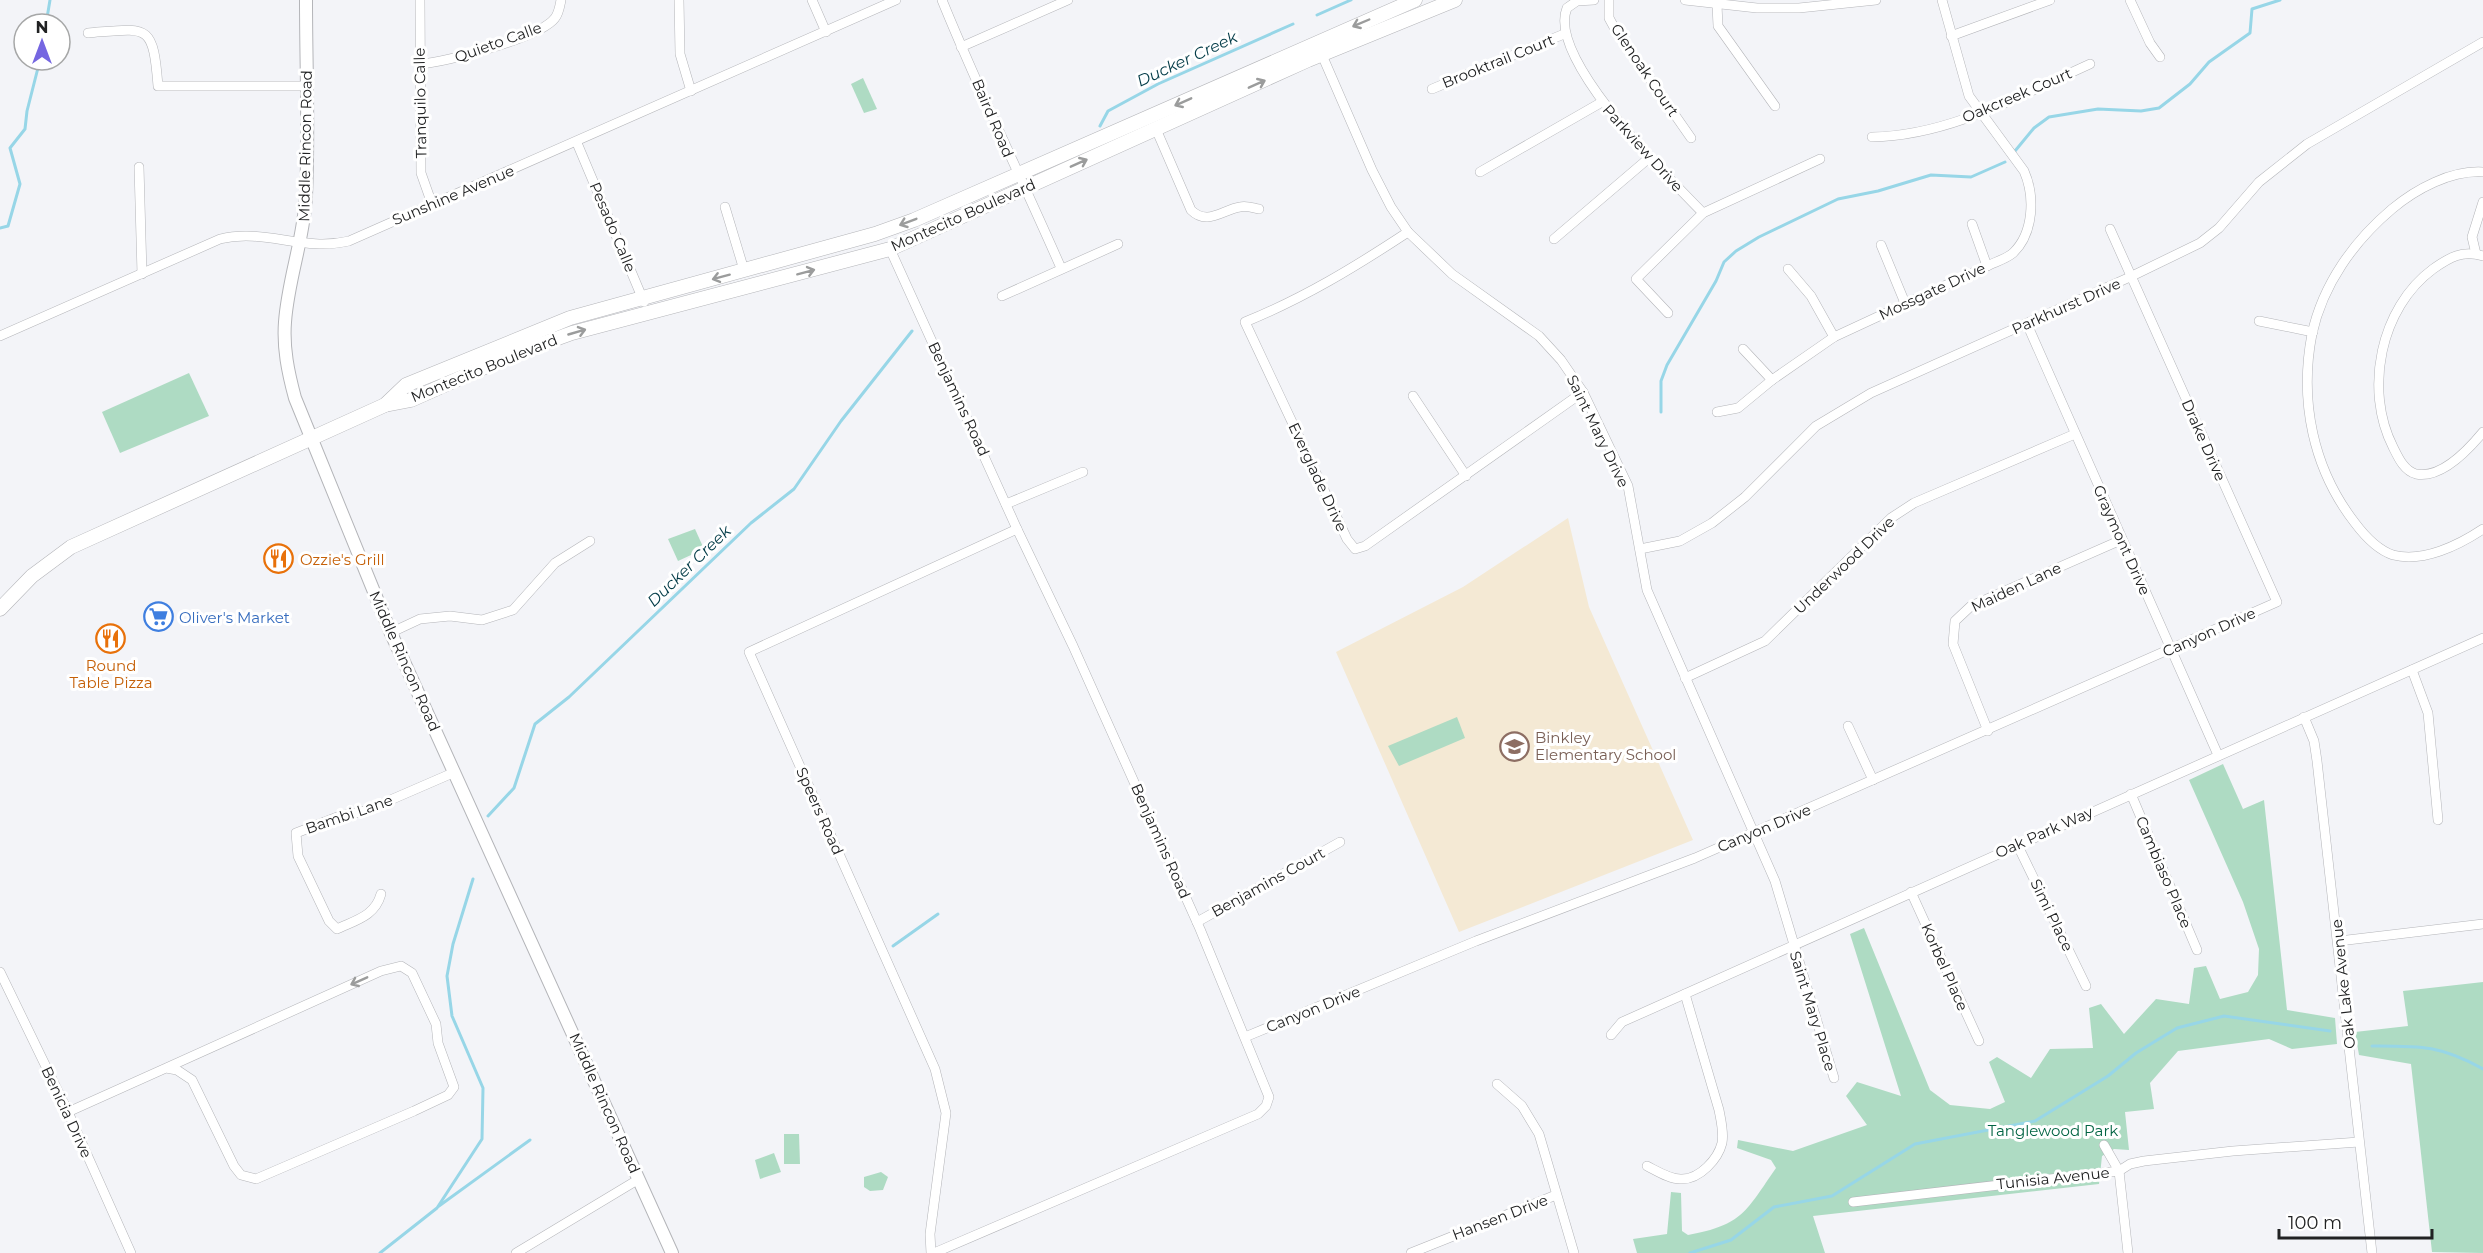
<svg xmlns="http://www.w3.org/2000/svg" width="2483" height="1253" viewBox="0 0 2483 1253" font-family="Montserrat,sans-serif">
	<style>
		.education { fill: #f4e9d4 }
		.green { fill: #aedbc3 }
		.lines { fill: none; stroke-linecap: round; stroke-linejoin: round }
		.stream { stroke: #97d6e7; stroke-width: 3 }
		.minor-casing { stroke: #b4b5b9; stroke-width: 10 }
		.tertiary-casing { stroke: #b4b5b9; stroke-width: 14 }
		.secondary-casing { stroke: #b4b5b9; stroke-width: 15 }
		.minor { stroke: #fff; stroke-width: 9 }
		.tertiary { stroke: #fff; stroke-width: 12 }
		.secondary { stroke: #fff; stroke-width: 14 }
		.oneway { stroke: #9b9c9c }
		.labels { text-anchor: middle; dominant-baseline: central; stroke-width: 6; stroke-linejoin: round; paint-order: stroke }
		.street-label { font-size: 15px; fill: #212223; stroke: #fff }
		.food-label { font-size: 15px; fill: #c56008; stroke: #fff; text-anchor: start }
		.shop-label { font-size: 15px; fill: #366cbe; stroke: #fff; text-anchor: start }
		.education-label { font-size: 15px; fill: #785e54; stroke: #fff; text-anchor: start }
		.park-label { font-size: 15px; fill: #026443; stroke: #fff }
		.water-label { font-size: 16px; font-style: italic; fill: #003a46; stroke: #fff }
	</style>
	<rect width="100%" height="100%" fill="#f3f4f8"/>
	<polygon class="education" points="1568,518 1589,607 1693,840 1459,932 1336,652 1463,587"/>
	<g class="green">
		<polygon points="863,78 877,109 864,113 851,84"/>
		<polygon points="189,373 209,416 120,453 102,412"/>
		<polygon points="695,529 704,549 678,561 668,539"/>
		<polygon points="1457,717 1465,738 1399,766 1388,746"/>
		<path d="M2223,764L2243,809L2264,800L2287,1010L2335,1018L2337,1044L2292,1049L2269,1039L2178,1051L2150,1083L2154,1109L2125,1112L2129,1150L2114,1149L2102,1156L2099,1184L1813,1216L1825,1253H1637L1633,1239L1667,1234L1671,1192L1681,1193L1682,1231L1688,1235C1743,1225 1746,1211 1776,1168L1771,1160L1737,1148L1738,1140L1793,1151L1867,1125L1846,1096L1857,1082L1901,1096L1850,934L1864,928L1930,1090L1950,1105L1990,1109L2005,1102L1989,1062L1997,1057L2031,1078L2050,1049L2093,1048L2089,1008L2101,1004L2124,1034L2156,999L2189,1004L2194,968L2206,966L2220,999L2248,992L2258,975L2259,949L2243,902L2189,780Z"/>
		<polygon points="2483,982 2483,1253 2432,1252 2411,1064 2359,1055 2355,1032 2408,1026 2403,991"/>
		<polygon points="784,1134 799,1134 800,1164 784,1164"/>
		<polygon points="774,1153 781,1172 760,1179 755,1160"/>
		<polygon points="881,1172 888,1177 883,1190 870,1191 864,1187 864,1177"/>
	</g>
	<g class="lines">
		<g class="stream">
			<polyline points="1317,15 1351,0"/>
			<polyline points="46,24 50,0"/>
			<polyline points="1100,126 1108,111 1158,84 1293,24"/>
			<polyline points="2015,151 2034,128 2049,117 2098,109 2141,111 2159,108 2190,84 2209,62 2250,33 2252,9 2280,0"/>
			<polyline points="0,228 8,226 20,184 10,148 25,129 27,111 40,60"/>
			<polyline points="1661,412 1661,381 1667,365 1716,281 1724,262 1736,251 1759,237 1838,199 1878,191 1931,175 1971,177 2005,162"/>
			<polyline points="488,816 514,788 535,724 569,697 751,523 794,489 841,421 912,331"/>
			<polyline points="893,946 938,914"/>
			<path d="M2372,1046C2420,1046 2440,1045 2483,1069"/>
			<polyline points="439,1206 530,1140"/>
			<polyline points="380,1253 437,1208 482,1139 483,1088 452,1016 447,976 453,944 473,879"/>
			<polyline points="1690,1253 1731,1240 1774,1207 1832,1196 1915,1144 2035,1121 2108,1076 2136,1053 2177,1028 2224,1016 2330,1031"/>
		</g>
		<defs>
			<g id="minor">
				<polyline points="420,0 421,173 432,204"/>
				<polyline points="679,0 680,54 691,91"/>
				<polyline points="812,0 826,32"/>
				<path d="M942,0C979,91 1022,179 1061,268"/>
				<path d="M1594,0L1577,1L1567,8C1546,58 1669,178 1703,213"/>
				<polyline points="1609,0 1609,18 1615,29 1691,138"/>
				<polyline points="1685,0 1757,8 1799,8 1876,0"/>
				<polyline points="2130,0 2150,43 2160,57"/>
				<polyline points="1717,5 1718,26 1775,106"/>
				<path d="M88,33C148,28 153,22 158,86H307"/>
				<polyline points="1951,36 2050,0"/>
				<polyline points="961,47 1068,0"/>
				<polyline points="1322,55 1372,170 1391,207 1408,232 1452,274 1539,336 1561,360 1583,392 1628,486 1647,590 1775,881 1834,1078"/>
				<path d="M420,64C446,62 540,38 555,18C559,13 560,5 561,0"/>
				<polyline points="1432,89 1564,34"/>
				<path d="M1156,129L1191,210C1207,226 1222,210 1240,207C1246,205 1253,208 1259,209"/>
				<path d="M1872,137C1949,136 2021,95 2090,64"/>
				<polyline points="577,143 644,302"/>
				<polyline points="139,167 142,274"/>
				<polyline points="1480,172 1602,102"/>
				<path d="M2483,172C2451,170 2416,189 2392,209C2354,241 2323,284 2312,334C2299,401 2313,469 2355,523C2364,535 2378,550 2393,555C2423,563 2459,545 2483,529"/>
				<polyline points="725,207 744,270"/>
				<polyline points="1972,224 1987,266"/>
				<path d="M1408,232C1355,267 1304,298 1245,322L1347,539L1355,549L1365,546L1583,392"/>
				<polyline points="1554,239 1649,158"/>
				<polyline points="1881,245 1905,303"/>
				<polyline points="890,249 1017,529 1073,646 1200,929 1269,1097 1266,1106 1258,1114 934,1253"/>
				<polyline points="2476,254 2472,237 2483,202"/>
				<path d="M2483,256C2462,250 2450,257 2433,269C2380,308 2364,390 2393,447C2398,457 2404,471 2416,474C2442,479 2469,449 2483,432"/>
				<polyline points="1788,269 1811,296 1834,337"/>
				<polyline points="1002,296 1118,244"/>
				<polyline points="1668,313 1636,279 1703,213 1820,159"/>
				<polyline points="2259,321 2313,332"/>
				<polyline points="2027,324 2218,755"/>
				<path d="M0,336L220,239C265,228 303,252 349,241L896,0"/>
				<polyline points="1743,349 1772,380"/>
				<polyline points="1413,396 1466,476"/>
				<path d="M1717,412L1738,408L1772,380L1834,337L1987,266C1995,262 2006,259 2013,253C2034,233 2035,196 2024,171L1969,96L1942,0"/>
				<polyline points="1006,504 1083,472"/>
				<polyline points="1640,549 1680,541 1712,523 1745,497 1816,426 1871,393 2130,277 2200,243 2219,228 2259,182 2307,144 2483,42"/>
				<polyline points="390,633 420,619 450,616 482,620 513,610 555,563 590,541"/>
				<polyline points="2412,670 2428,713 2438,820"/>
				<polyline points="1685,678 1765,641 1891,518 1914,503 2075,434"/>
				<polyline points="2304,717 2314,741 2317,761 2372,1253"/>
				<polyline points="1848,726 1873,780"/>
				<polyline points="1988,731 1953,644 1955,621 1971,606 2121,540"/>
				<polyline points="2131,794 2197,950"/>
				<polyline points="2017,844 2086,986"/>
				<polyline points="1911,892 1979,1041"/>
				<path d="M381,894C375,916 356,920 337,929L329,921L298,856L296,833L340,816L365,811L455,772"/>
				<polyline points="1197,922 1340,842"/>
				<polyline points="2339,941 2483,924"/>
				<polyline points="0,972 68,1112 131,1253"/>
				<polyline points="1611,1035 1622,1022 2483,638"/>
				<polyline points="1245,1037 1476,941 1695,858 2277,602 2110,229"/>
				<polyline points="1497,1084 1522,1106 1539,1134 1574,1253"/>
				<polyline points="68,1112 166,1068 177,1070 192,1080 234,1166 241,1175 256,1179 414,1111 448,1095 454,1087 438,1043 436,1024 412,973 401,966 381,971 166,1068"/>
				<polyline points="2104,1145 2119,1171 2128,1253"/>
				<path d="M1647,1166C1657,1171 1671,1180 1682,1179C1700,1179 1718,1159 1722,1143C1724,1132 1721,1121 1719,1110L1685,994"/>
				<polyline points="1853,1202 2119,1171 2130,1164 2144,1161 2233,1151 2359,1142"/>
				<polyline points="516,1253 639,1179"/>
				<polyline points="931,1253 930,1234 946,1113 935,1069 749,652 1017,529"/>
				<polyline points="1411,1253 1556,1195"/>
			</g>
			<path id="tertiary" d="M306,0C306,65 309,131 306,196C304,239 288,279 285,322C283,348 288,372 295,398L390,631L672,1253"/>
			<g id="secondary">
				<polyline points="385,405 406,385 570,318 875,234 914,220 1415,0"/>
				<polyline points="0,609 32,576 71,547 385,405 411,400 514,354 572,333 890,249 1308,60 1455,0"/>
			</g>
		</defs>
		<use href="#minor" class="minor-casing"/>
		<use href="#tertiary" class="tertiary-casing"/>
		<use href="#secondary" class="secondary-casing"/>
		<use href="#minor" class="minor"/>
		<use href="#tertiary" class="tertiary"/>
		<use href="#secondary" class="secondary"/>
	</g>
	<defs><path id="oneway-shaft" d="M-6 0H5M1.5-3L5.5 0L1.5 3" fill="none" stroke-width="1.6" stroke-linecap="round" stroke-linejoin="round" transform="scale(1.5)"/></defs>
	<g class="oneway">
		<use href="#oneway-shaft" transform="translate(1361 23) rotate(157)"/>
		<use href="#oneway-shaft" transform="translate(1257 84) rotate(-24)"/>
		<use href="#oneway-shaft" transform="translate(1183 102) rotate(156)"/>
		<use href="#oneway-shaft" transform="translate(1079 163) rotate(-24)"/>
		<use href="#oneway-shaft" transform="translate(908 222) rotate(159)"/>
		<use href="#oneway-shaft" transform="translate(806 272) rotate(-15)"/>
		<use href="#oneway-shaft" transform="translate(721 277) rotate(165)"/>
		<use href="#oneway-shaft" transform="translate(577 332) rotate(-16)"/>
		<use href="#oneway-shaft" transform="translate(359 981) rotate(156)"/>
	</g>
	<defs>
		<symbol id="restaurant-ring" viewBox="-11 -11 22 22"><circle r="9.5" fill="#fff" stroke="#e8710a" stroke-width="1.5"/><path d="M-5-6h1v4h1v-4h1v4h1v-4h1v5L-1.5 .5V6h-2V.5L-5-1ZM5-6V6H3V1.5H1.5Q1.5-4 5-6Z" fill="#e8710a"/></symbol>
		<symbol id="supermarket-ring" viewBox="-11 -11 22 22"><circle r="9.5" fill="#fff" stroke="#3f7fe0" stroke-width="1.5"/><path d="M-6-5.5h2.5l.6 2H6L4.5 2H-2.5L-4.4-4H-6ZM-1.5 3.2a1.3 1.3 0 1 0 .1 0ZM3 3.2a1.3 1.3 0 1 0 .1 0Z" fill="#3f7fe0"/></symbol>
		<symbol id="school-ring" viewBox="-11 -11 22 22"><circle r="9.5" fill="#fff" stroke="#8d6e63" stroke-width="1.5"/><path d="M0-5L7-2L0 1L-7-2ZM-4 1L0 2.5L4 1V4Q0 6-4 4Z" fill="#8d6e63"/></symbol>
	</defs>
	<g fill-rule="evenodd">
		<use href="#restaurant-ring" x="262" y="542" width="33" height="33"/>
		<use href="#supermarket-ring" x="142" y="600" width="33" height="33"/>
		<use href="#restaurant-ring" x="94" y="622" width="33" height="33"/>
		<use href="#school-ring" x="1498" y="730" width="33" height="33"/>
	</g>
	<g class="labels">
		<g class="street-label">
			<text transform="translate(498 42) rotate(-20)">Quieto Calle</text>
			<text transform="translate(1498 61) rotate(-22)">Brooktrail Court</text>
			<text transform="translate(1645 70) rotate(56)">Glenoak Court</text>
			<text transform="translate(2017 95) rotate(-23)">Oakcreek Court</text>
			<text transform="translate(420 103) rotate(-91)">Tranquilo Calle</text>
			<text transform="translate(993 118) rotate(67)">Baird Road</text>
			<text transform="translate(305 146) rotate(-89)">Middle Rincon Road</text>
			<text transform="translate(1643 148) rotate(48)">Parkview Drive</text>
			<text transform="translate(453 195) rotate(-23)">Sunshine Avenue</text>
			<text transform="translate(963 215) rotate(-24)">Montecito Boulevard</text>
			<text transform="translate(613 227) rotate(67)">Pesado Calle</text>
			<text transform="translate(1932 291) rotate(-25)">Mossgate Drive</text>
			<text transform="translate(2066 306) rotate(-24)">Parkhurst Drive</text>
			<text transform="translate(484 368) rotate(-22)">Montecito Boulevard</text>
			<text transform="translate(959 399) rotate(65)">Benjamins Road</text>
			<text transform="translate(1598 431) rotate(64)">Saint Mary Drive</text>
			<text transform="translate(2204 440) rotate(66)">Drake Drive</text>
			<text transform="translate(1318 477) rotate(65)">Everglade Drive</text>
			<text transform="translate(2122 540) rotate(66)">Graymont Drive</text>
			<text transform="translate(1844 565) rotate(-44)">Underwood Drive</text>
			<text transform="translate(2016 587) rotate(-25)">Maiden Lane</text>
			<text transform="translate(2209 632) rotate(-24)">Canyon Drive</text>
			<text transform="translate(405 661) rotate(66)">Middle Rincon Road</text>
			<text transform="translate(820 811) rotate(66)">Speers Road</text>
			<text transform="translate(349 814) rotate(-19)">Bambi Lane</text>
			<text transform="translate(1764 828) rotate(-23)">Canyon Drive</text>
			<text transform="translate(2044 832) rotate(-24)">Oak Park Way</text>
			<text transform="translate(1161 841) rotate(66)">Benjamins Road</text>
			<text transform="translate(2164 872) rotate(67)">Cambiaso Place</text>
			<text transform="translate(1268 882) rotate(-29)">Benjamins Court</text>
			<text transform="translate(2052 915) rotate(64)">Simi Place</text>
			<text transform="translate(1945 967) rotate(66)">Korbel Place</text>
			<text transform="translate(2343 984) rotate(-96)">Oak Lake Avenue</text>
			<text transform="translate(1313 1009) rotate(-22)">Canyon Drive</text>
			<text transform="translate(1813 1011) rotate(73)">Saint Mary Place</text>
			<text transform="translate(605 1103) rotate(66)">Middle Rincon Road</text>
			<text transform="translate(67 1112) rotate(65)">Benicia Drive</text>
			<text transform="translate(2053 1178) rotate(-6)">Tunisia Avenue</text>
			<text transform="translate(1500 1217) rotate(-21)">Hansen Drive</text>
		</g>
		<g class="food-label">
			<text x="300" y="559">Ozzie's Grill</text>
			<text x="111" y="665" text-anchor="middle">Round<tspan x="111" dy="17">Table Pizza</tspan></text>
		</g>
		<g class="shop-label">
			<text x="179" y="617">Oliver's Market</text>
		</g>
		<g class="education-label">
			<text x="1535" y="737">Binkley<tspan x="1535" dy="17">Elementary School</tspan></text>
		</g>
		<g class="park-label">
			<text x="2053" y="1130">Tanglewood Park</text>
		</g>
		<g class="water-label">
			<text transform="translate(1187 59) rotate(-25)">Ducker Creek</text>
			<text transform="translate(689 566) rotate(-44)">Ducker Creek</text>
		</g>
	</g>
	<g transform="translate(42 42)"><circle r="28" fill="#ffffff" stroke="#a6a7a7" stroke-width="1.5"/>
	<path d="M0-4.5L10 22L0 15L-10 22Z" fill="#7566e1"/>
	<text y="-9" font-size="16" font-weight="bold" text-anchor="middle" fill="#212223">N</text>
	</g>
	<path d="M2279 1229v9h153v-9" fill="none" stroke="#212223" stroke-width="3"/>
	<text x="2288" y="1229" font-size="18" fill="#212223" stroke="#ffffff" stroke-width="4.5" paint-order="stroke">100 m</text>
</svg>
